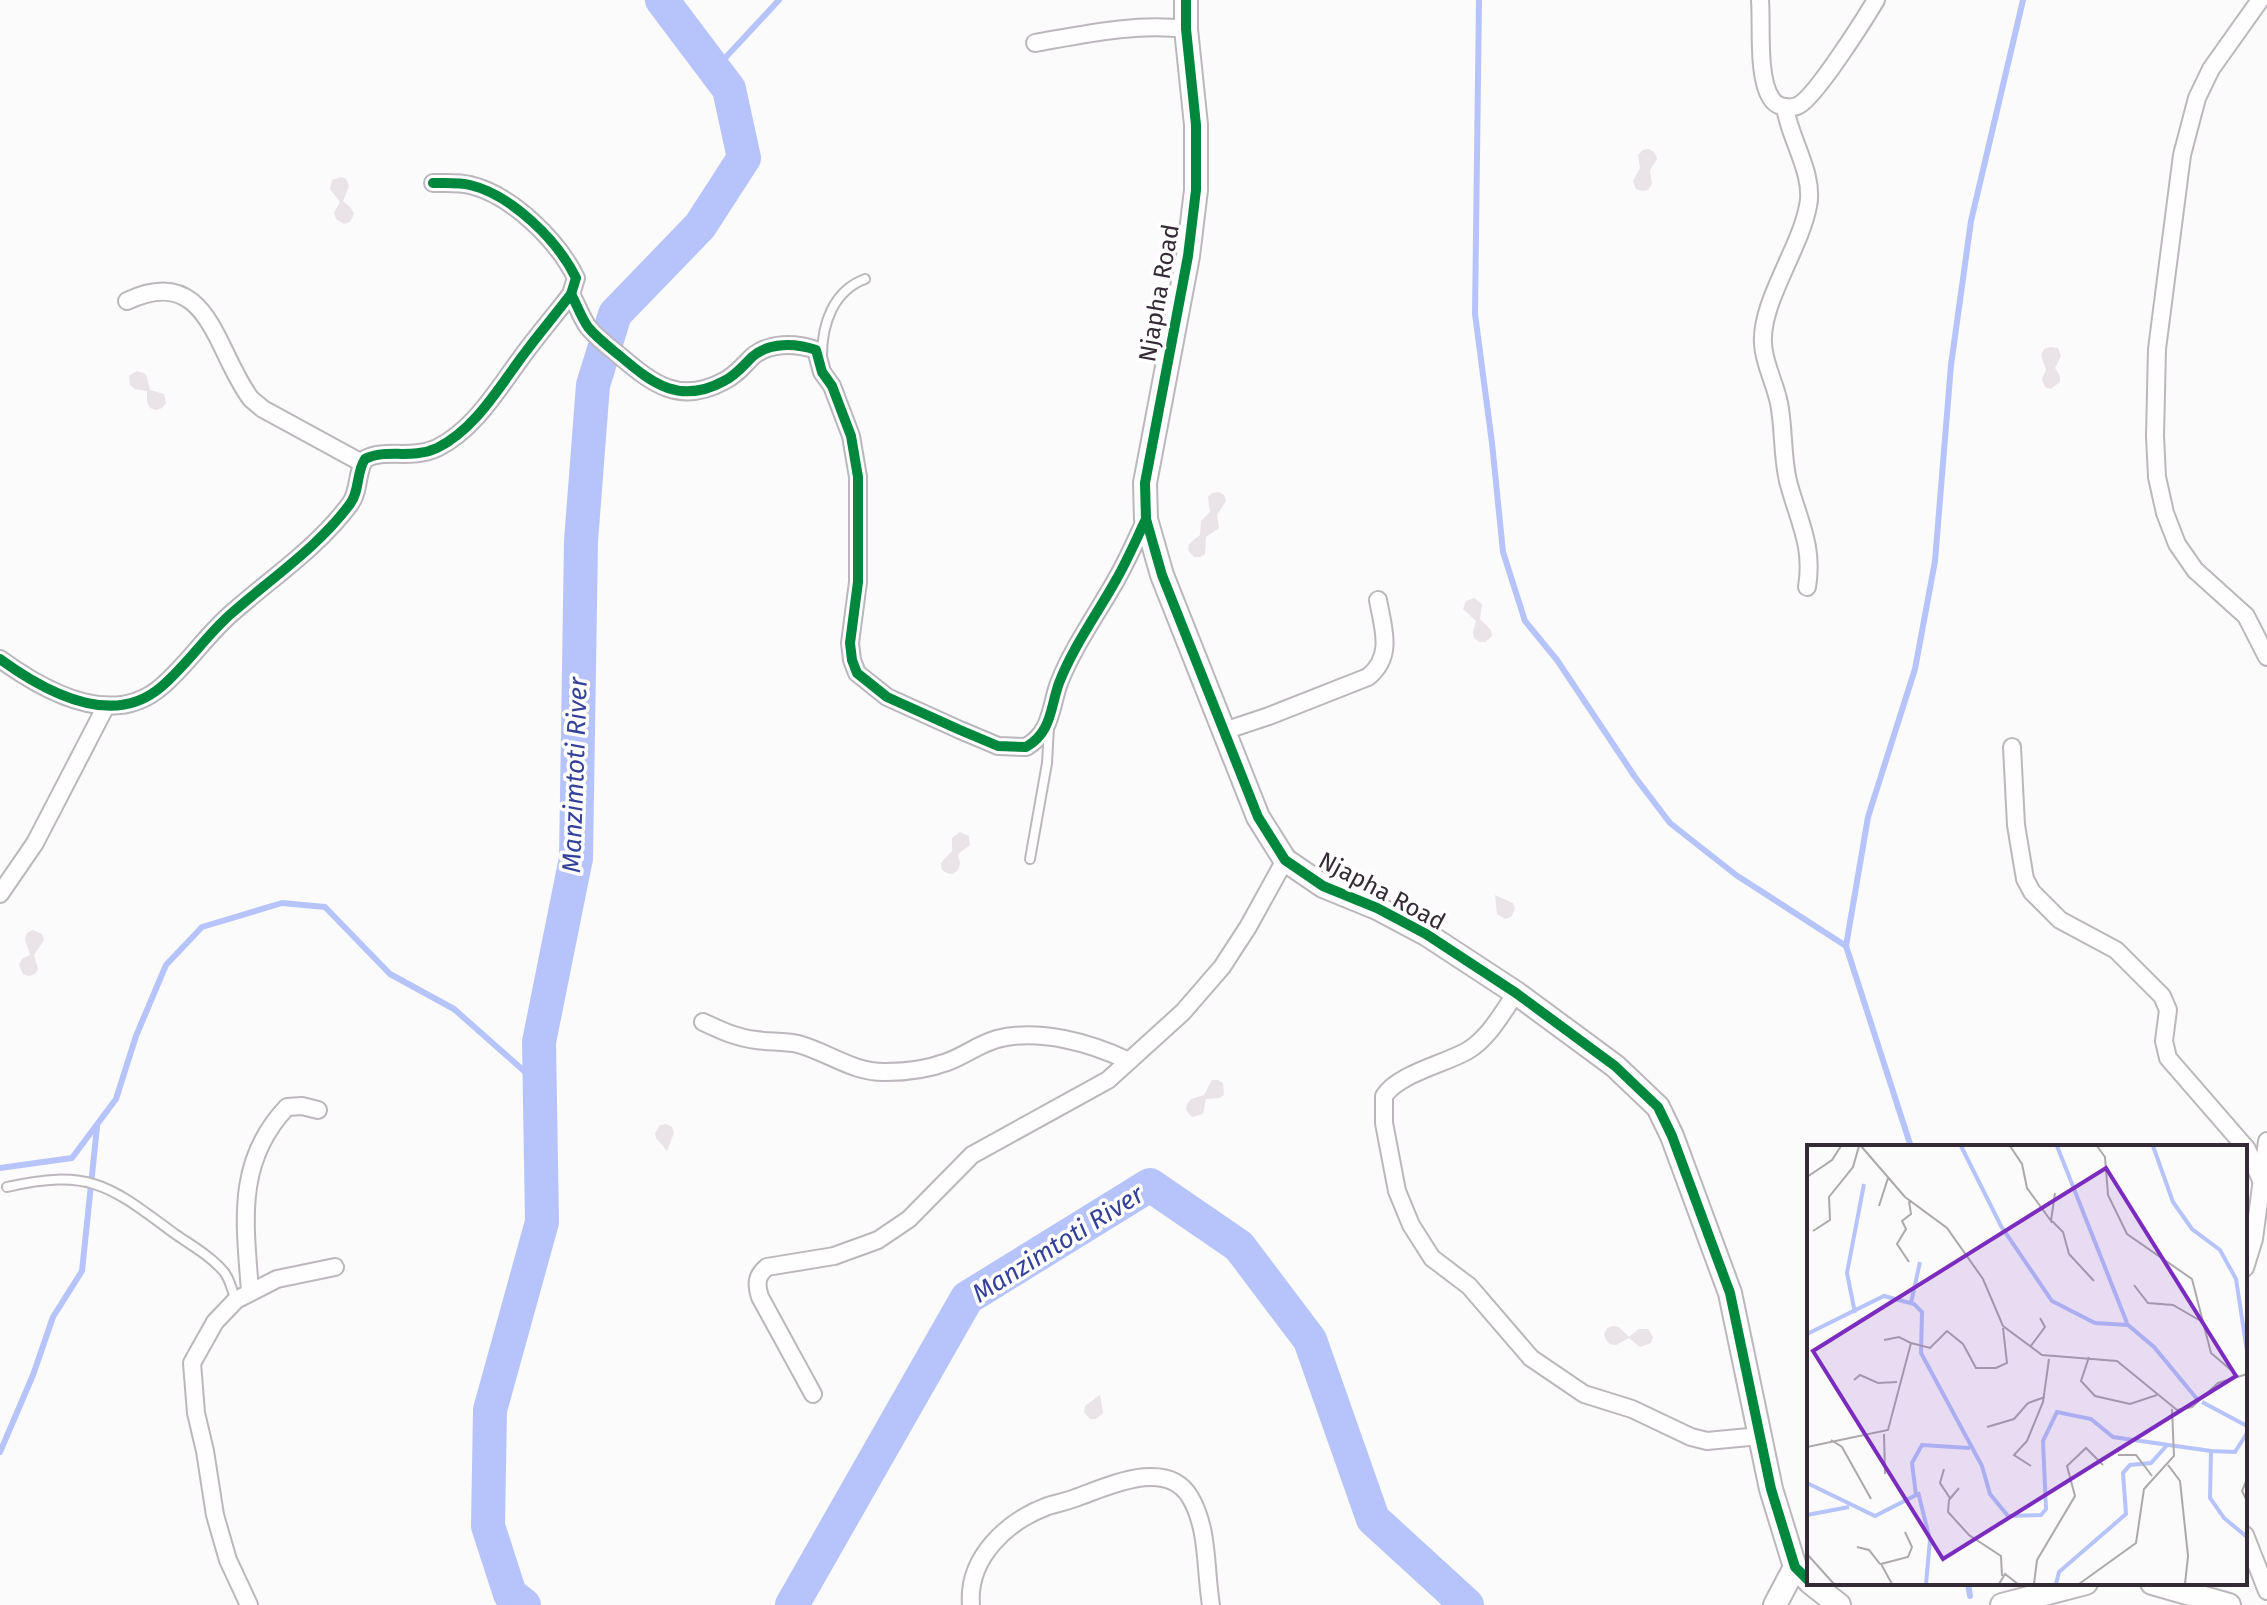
<svg xmlns="http://www.w3.org/2000/svg" width="2267" height="1605" viewBox="0 0 2267 1605" font-family="'Fira Sans',sans-serif">
	<style>
		.lines { fill: none; stroke-linecap: round; stroke-linejoin: round }
		.stream { stroke: #b7c4fb; stroke-width: 6 }
		.river { stroke: #b7c4fb; stroke-width: 34 }
		.building { fill: #eae3e7 }
		.service-casing { stroke: #bcb7bc; stroke-width: 12 }
		.minor-casing { stroke: #bcb7bc; stroke-width: 20 }
		.tertiary-casing { stroke: #bcb7bc; stroke-width: 26 }
		.service { stroke: #fefefe; stroke-width: 8 }
		.minor { stroke: #fefefe; stroke-width: 16 }
		.tertiary { stroke: #fefefe; stroke-width: 22 }
		.cycleway-casing { stroke: #fff; stroke-width: 15 }
		.cycleway { stroke: #00873e; stroke-width: 10 }
		.labels { text-anchor: middle; dominant-baseline: central; stroke-width: 7; stroke-linejoin: round; paint-order: stroke }
		.street-label { font-size: 24px; fill: #352b36; stroke: #fff }
		.water-label { font-size: 26px; font-style: italic; fill: #354199; stroke: #fff }
		.inset-river { fill: none; stroke: #b7c4fb; stroke-width: 4 }
		.inset-road { fill: none; stroke: #aca8ac; stroke-width: 2 }
		.view { fill: #7b2cbf; fill-opacity: 0.15; stroke: #7b2cbf; stroke-width: 4 }
		.inset-edge { fill: none; stroke: #352b36; stroke-width: 4 }
	</style>
	<rect width="100%" height="100%" fill="#fbfbfb"/>
	<g class="lines">
		<g class="stream">
			<polyline points="1479,0 1475,314 1492,443 1503,552 1525,621 1557,660 1635,777 1670,823 1736,875 1846,946 1911,1147"/>
			<polyline points="714,70 779,0"/>
			<polyline points="1846,946 1868,817 1915,669 1935,561 1951,365 1971,221 2023,0"/>
			<polyline points="0,1168 72,1158 116,1099 136,1036 166,965 202,927 282,903 325,907 390,974 454,1009 540,1085"/>
			<polyline points="0,1452 33,1375 53,1317 82,1271 97,1127"/>
			<polyline points="1968,1583 1970,1596"/>
		</g>
		<g class="river">
			<polyline points="524,1605 510,1594 488,1526 490,1410 542,1222 539,1042 576,858 581,541 593,385 615,314 700,226 744,158 729,89 662,0"/>
			<polyline points="792,1605 967,1298 1150,1185 1239,1246 1310,1340 1373,1519 1467,1605"/>
		</g>
	</g>
	<g class="building">
		<polygon points="1649,149 1655,153 1657,159 1650,170 1652,184 1648,190 1642,191 1636,189 1633,181 1640,168 1638,155 1643,150"/>
		<polygon points="341,177 346,179 349,186 343,201 351,208 354,214 350,222 344,224 336,219 334,213 340,202 330,189 332,180"/>
		<polygon points="2050,347 2058,348 2061,356 2055,368 2060,376 2060,382 2051,389 2045,387 2042,379 2046,370 2041,355 2044,349"/>
		<polygon points="137,371 146,374 150,390 164,394 166,403 162,408 156,410 150,408 147,402 147,391 135,389 130,385 129,376"/>
		<polygon points="1219,492 1224,495 1226,501 1217,515 1219,528 1206,537 1205,554 1200,557 1194,557 1188,550 1189,544 1200,535 1201,521 1210,512 1208,497 1212,493"/>
		<polygon points="1474,598 1482,604 1480,619 1491,630 1492,636 1485,642 1479,642 1474,638 1473,632 1476,621 1463,609 1466,601"/>
		<polygon points="960,832 969,836 970,845 958,854 960,864 958,870 953,874 947,873 942,870 941,863 952,851 952,838"/>
		<polygon points="1495,895 1513,903 1515,909 1511,917 1505,919 1497,914"/>
		<polygon points="33,930 42,934 44,940 34,955 38,969 35,974 29,976 23,974 19,965 22,959 30,955 25,939 27,933"/>
		<polygon points="1212,1080 1218,1080 1223,1083 1224,1095 1219,1098 1206,1099 1203,1114 1192,1117 1186,1110 1187,1104 1191,1099 1204,1095"/>
		<polygon points="666,1124 672,1127 674,1133 667,1151 656,1138 655,1133 660,1125"/>
		<polygon points="1613,1326 1619,1327 1629,1337 1639,1329 1648,1329 1653,1337 1651,1343 1640,1347 1629,1338 1616,1345 1610,1344 1606,1340 1604,1334 1607,1328"/>
		<polygon points="1100,1395 1103,1413 1096,1419 1090,1419 1084,1412 1085,1406"/>
	</g>
	<g class="lines">
		<defs>
			<g id="service">
				<path d="M822,356C822,324 833,291 865,279"/>
				<polyline points="1030,859 1047,763 1049,727"/>
				<path d="M7,1187C91,1168 110,1186 175,1234C191,1245 212,1257 224,1272C230,1279 232,1291 236,1300"/>
			</g>
			<g id="minor">
				<path d="M1760,0C1762,26 1757,77 1771,98C1776,107 1790,110 1799,105C1816,96 1864,20 1876,0"/>
				<polyline points="2260,0 2211,69 2197,98 2182,155 2157,349 2155,436 2157,477 2165,513 2177,544 2195,570 2246,616 2267,657"/>
				<path d="M1035,43C1086,34 1135,23 1186,29"/>
				<path d="M1785,107C1789,138 1815,174 1808,206C1800,249 1760,303 1763,344C1764,364 1775,383 1779,403C1784,428 1782,456 1788,481C1798,520 1814,545 1807,587"/>
				<path d="M571,294C577,305 581,317 588,327C597,338 609,347 620,356C653,384 680,405 724,381C735,376 743,366 752,357C769,342 795,343 816,350L822,372L832,386L851,436L858,477V582L850,643L852,660L857,673L887,697L960,730L998,746L1026,747C1052,732 1050,708 1059,683C1073,647 1097,614 1116,580C1127,561 1136,540 1146,519"/>
				<path d="M127,301C209,262 215,352 251,399L263,409L362,463"/>
				<path d="M0,659C44,691 112,729 161,687C188,664 207,634 233,612C273,577 318,547 350,504C360,491 356,472 365,459C385,448 411,460 437,448C474,430 498,389 521,358C537,336 555,315 571,294L576,278C558,241 512,195 470,185C459,182 445,183 433,183"/>
				<path d="M1224,731L1269,716L1368,677C1394,656 1383,628 1378,600"/>
				<polyline points="2012,747 2016,825 2025,879 2032,892 2060,920 2116,950 2162,996 2168,1010 2164,1041 2168,1058 2247,1149 2261,1180"/>
				<polyline points="0,894 35,843 106,706"/>
				<path d="M1516,993C1502,1013 1489,1038 1467,1051C1444,1064 1398,1074 1384,1096V1123L1397,1191L1411,1225L1432,1258L1469,1286L1531,1358L1584,1394L1632,1409L1691,1437L1707,1441L1760,1436"/>
				<path d="M703,1022C720,1030 737,1038 756,1040C770,1042 784,1041 798,1044C828,1052 853,1073 886,1072C905,1072 928,1069 947,1062C964,1056 979,1044 997,1039C1039,1028 1091,1043 1129,1061"/>
				<polyline points="2245,1268 2254,1239 2267,1141"/>
				<path d="M250,1291C245,1223 235,1162 287,1107L302,1106L318,1110"/>
				<path d="M813,1394L760,1297C756,1284 756,1276 767,1267L834,1256L878,1240L909,1219L972,1155L1108,1080L1183,1012L1222,967L1248,927L1285,860"/>
				<polyline points="2245,1535 2267,1591"/>
				<polyline points="249,1605 228,1560 215,1515 205,1451 196,1413 192,1363 215,1322 236,1300 277,1279 335,1267"/>
				<path d="M971,1605C967,1558 1007,1521 1048,1506C1058,1503 1068,1501 1078,1497C1109,1486 1167,1458 1190,1497C1209,1529 1205,1570 1211,1605"/>
			</g>
			<g id="tertiary">
				<polyline points="1186,0 1186,29 1196,125 1196,190 1188,256 1145,483 1146,519 1162,575 1258,817 1285,860 1323,886 1377,908 1426,934 1516,993 1615,1066 1658,1107 1672,1136 1730,1293 1771,1489 1795,1567 1809,1581"/>
				<polyline points="1811,1583 1839,1605"/>
				<polyline points="2152,1583 2229,1605"/>
				<polyline points="1775,1605 1795,1567"/>
				<polyline points="2002,1605 2086,1583"/>
			</g>
		</defs>
		<use href="#service" class="service-casing"/>
		<use href="#minor" class="minor-casing"/>
		<use href="#tertiary" class="tertiary-casing"/>
		<use href="#service" class="service"/>
		<use href="#minor" class="minor"/>
		<use href="#tertiary" class="tertiary"/>
		<defs>
			<g id="cycleway">
				<polyline points="1186,0 1186,29 1196,125 1196,190 1188,256 1145,483 1146,519 1162,575 1258,817 1285,860 1323,886 1377,908 1426,934 1516,993 1615,1066 1658,1107 1672,1136 1730,1293 1771,1489 1795,1567 1809,1581"/>
				<path d="M571,294C577,305 581,317 588,327C597,338 609,347 620,356C653,384 680,405 724,381C735,376 743,366 752,357C769,342 795,343 816,350L822,372L832,386L851,436L858,477V582L850,643L852,660L857,673L887,697L960,730L998,746L1026,747C1052,732 1050,708 1059,683C1073,647 1097,614 1116,580C1127,561 1136,540 1146,519"/>
				<path d="M0,659C44,691 112,729 161,687C188,664 207,634 233,612C273,577 318,547 350,504C360,491 356,472 365,459C385,448 411,460 437,448C474,430 498,389 521,358C537,336 555,315 571,294L576,278C558,241 512,195 470,185C459,182 445,183 433,183"/>
			</g>
		</defs>
		<use href="#cycleway" class="cycleway-casing"/>
		<use href="#cycleway" class="cycleway"/>
	</g>
	<g class="labels">
		<g class="street-label">
			<text transform="translate(1159 293) rotate(-80)">Njapha Road</text>
			<text transform="translate(1382 891) rotate(28)">Njapha Road</text>
		</g>
		<g class="water-label">
			<text transform="translate(575 775) rotate(-88)">Manzimtoti River</text>
			<text transform="translate(1058 1244) rotate(-32)">Manzimtoti River</text>
		</g>
	</g>
	<g transform="translate(1807 1145)">
		<rect width="440" height="440" fill="#fbfbfb"/>
		<path class="inset-river" d="M154,1L194,81L245,156L288,178L321,180L347,202L390,254M250,1L320,178M346,1L366,57L385,84L413,105L429,134L440,206M104,158L113,117M48,168L40,128L57,39M0,189L77,151L107,159L115,167L114,208L175,321L183,349L201,371L234,370L239,364L236,296L250,267L284,274L306,292L404,306L428,307L440,288M395,257L440,281M404,306L403,353L417,373L440,392M0,338L68,371L109,350L105,318L115,300L163,303M111,347L123,395L119,439M0,370L42,362M249,439L252,427L319,369L316,328L323,320L344,318L361,299"/>
		<path class="inset-road" d="M54,1L98,52L140,83L176,134L196,181L235,210L310,216L370,265L385,262L411,238L440,229M203,1L215,19L220,43L244,76L248,48M290,1L298,12L301,50L320,89L385,134L404,208L431,231M0,32L25,15L34,1M72,61L81,33M245,76L256,87L262,109L287,136M6,86L23,75L22,52L46,22L52,1M102,117L90,99L99,84L95,76L104,69L102,56M327,140L341,158L366,160L392,175M104,198L123,203L140,186L156,199L169,223H189L200,218L196,183M223,202L238,182L233,173M282,212L274,236L288,251L323,259L350,250M47,235L53,230L71,238L90,237M180,282L207,274L221,258L238,252M77,289L78,329M24,295L35,302L64,354M0,302L81,285L104,198L92,192L77,195M311,310H329L345,331M361,320L373,336L381,411L378,439M224,321L207,310L220,296L236,257L242,214M137,324L133,338L143,353M440,334L435,346L440,356M152,343L142,355L141,367L162,390L194,411L195,431M50,402L62,405L73,419M0,409L27,439M85,439L74,419L101,412L105,402L98,387M192,439L198,429L211,439M227,439L230,415L268,351L260,321L279,303L296,320M272,439L329,398L337,344L367,311L365,264"/>
		<path class="view" d="M299,23L429,231L136,414L6,206Z"/>
		<rect width="440" height="440" class="inset-edge"/>
	</g>
</svg>
